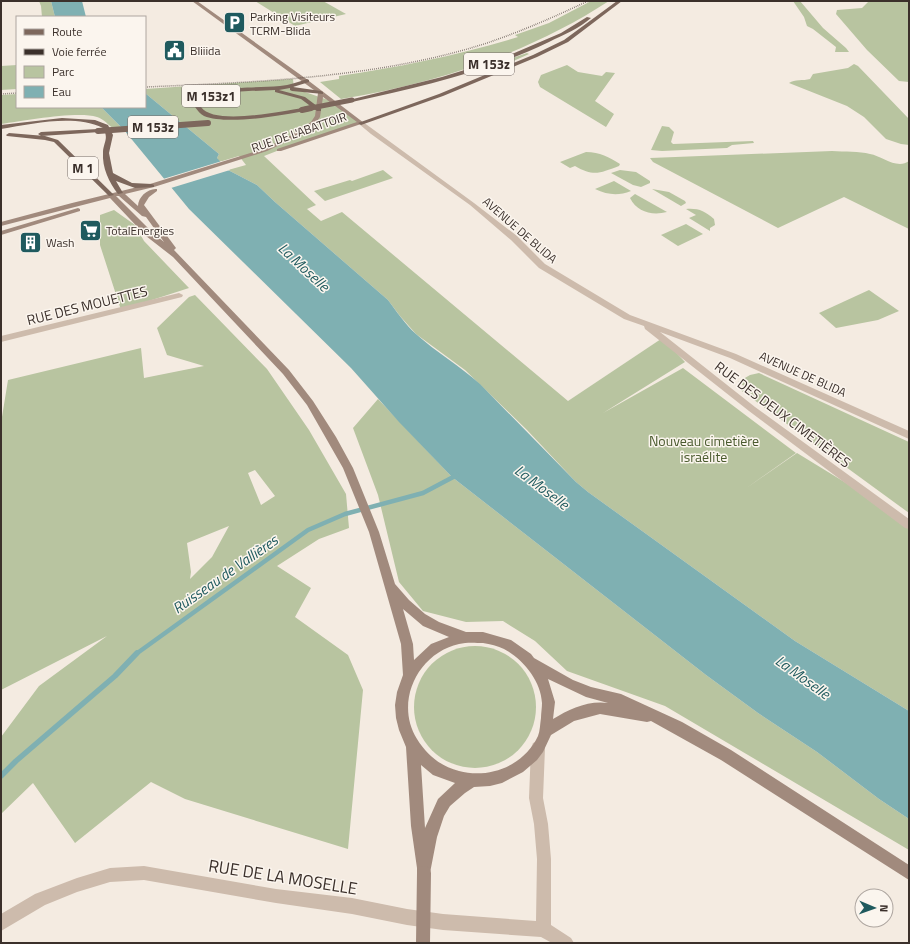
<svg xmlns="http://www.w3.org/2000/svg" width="910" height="944" viewBox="0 0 910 944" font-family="'Titillium Web',sans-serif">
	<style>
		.green { fill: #b8c4a0; fill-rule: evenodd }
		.water { fill: #7fb0b2 }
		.pier { fill: #f4ebe1 }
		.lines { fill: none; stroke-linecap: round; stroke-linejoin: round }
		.stream-far1 { stroke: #7fb0b2; stroke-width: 4.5 }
		.stream { stroke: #7fb0b2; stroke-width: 5.5 }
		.minor { fill: #cdbbac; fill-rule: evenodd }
		.secondary { fill: #a18a7d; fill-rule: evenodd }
		.primary { fill: #7d675c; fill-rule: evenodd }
		.rail { stroke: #3b302b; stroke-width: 1.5; stroke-dasharray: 0.5 1.5; stroke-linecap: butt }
		.secondary-bridge { stroke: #a18a7d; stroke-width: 14 }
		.primary-bridge-far1 { stroke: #7d675c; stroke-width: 5 }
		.primary-bridge { stroke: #7d675c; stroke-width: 6 }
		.labels { text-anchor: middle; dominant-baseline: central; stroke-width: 3; stroke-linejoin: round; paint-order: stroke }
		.far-poi-label { font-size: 12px; fill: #3b302b; stroke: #fbf5ee; text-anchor: start }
		.far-street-label { font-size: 12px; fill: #3b302b; stroke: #fbf5ee }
		.shield { fill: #fbf5ee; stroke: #756b66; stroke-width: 1 }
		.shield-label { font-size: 13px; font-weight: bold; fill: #3b302b }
		.street-label { font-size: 14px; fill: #3b302b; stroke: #fbf5ee }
		.park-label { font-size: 14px; fill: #4a5a2e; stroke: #fbf5ee }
		.water-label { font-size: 15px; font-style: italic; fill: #1f5a5e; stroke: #fbf5ee }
		.near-street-label { font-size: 17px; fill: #3b302b; stroke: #fbf5ee }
	</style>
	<rect width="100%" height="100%" fill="#f4ebe1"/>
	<g class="green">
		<polygon points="39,1 51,1 55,17 42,17 41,6"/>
		<polygon points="255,1 323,1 346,14 295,26"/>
		<path d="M591,1H609C529,53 436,84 341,99L320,82L339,79V76C399,67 459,55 518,37L515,35L549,23Z"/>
		<polygon points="793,1 800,1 823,28 846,48 849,52 835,52 836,47 813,29 807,26 804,17"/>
		<polygon points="869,1 909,1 909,82 899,81 867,50 836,14 837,10 862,8"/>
		<polygon points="527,53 529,54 482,75 482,72 475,71"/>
		<path d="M854,64L858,66L909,119V145L901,144L886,139L864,117L847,106L789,83C795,79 803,81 810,79L813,74L848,68Z"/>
		<polygon points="17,65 17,89 1,90 1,66"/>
		<polygon points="567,65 578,72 602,76 606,72 615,73 595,101 614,114 606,127 540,87 538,82 541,75"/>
		<polygon points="293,79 294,90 305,92 334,102 361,123 300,142 264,156 316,205 307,209 321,221 342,212 568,401 661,339 670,346 685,362 603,413 683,368 796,453 745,489 797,453 887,508 909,525 909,711 795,641 588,492 576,482 527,430 465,370 416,334 400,316 388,300 275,202 257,185 228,170 246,165 239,156 219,162 217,158 219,154 145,93 145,89"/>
		<path d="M17,94V107H101L124,130C108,130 109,121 97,117C76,111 25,121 1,124V95Z"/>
		<polygon points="662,126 669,127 674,132 671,142 673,144 753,141 754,143 732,145 727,148 662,151 651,150"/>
		<path d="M832,151C845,152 859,151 870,154C882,156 897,170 909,161V229L844,197L778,228L653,162L650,158Z"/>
		<path d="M586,152C600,152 609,157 620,164L619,166C600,173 594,177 575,166L570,168L560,162Z"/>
		<polygon points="383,170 393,178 325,201 314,191 350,180 352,181"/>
		<polygon points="620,170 636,172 650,181 650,183 641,187 633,185 611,173"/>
		<path d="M614,181L631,191C618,196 608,195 595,189Z"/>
		<polygon points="652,189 669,192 685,201 686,203 681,206"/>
		<path d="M635,194L667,212C652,216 637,212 630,198Z"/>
		<path d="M686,209C698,208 705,211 714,219L715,225L710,228V231L689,218L696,215Z"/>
		<polygon points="114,210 135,225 144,241 189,288 121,310 100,245 100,215"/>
		<polygon points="686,224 703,234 678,246 661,235"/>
		<polygon points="869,290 899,311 878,320 836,328 819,313"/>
		<path d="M195,295L267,369L309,430L346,494L349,528L319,539L277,566L311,588L295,617L348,655L363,690L348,849L185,799L151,782L75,843L33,783L1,814V737L39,686L107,636L1,690V423L8,380L141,348L144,378L204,366L167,355L157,328L189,297ZM255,470L275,496L261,505L248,473ZM229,526L212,557L190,579L191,572L187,543Z"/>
		<polygon points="759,373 909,442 909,513 739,389 744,386 738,382 750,375"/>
		<polygon points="378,399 452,477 706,675 758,713 817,752 879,799 909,819 909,850 665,706 567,671 535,641 503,621 466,622 423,611 399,582 378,495 353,428"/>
		<circle cx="475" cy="707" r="61"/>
	</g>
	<g class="water">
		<polygon points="51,1 82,1 86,17 55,17"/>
		<path d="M145,93L219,154L217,158L228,170L257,185L275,202L388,300C397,312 405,324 416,334C436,352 460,366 480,384L576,482L588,492L795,641L909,711V819L879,799L817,752L758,713L706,675L452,477L399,422L351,368L189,209L124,130L101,107H145Z"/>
	</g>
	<polygon class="pier" points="222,161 230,170 171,188 163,179"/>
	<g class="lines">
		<polyline class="stream-far1" points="136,654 308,530 345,514 423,493 457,475"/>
		<polyline class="stream" points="1,776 16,761 115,676 137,653"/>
		<g class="minor">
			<polygon points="359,122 363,122 474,203 517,236 545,264 630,315 736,354 909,431 909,439 730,358 660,332 755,407 909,519 909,529 905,528 749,411 645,329 644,326 624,319 539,268 511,240 470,205 371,134 359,124"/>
			<polygon points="179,293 183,295 182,297 1,342 1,336"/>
			<polygon points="538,741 543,743 545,748 543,798 548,824 551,859 551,925 571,938 574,943 552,943 541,937 443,930 407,925 352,914 276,903 144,880 110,882 77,892 45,905 1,931 1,914 35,894 77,878 110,868 144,866 276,889 352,898 407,909 443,914 536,921 537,859 534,824 529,798 531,748 533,743"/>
		</g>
		<g class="secondary">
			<path d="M192,1H197L305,78L364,123L281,151H277V149L357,122L323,97L320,117L315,124L294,138L267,151L154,187L125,194L138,206C138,197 148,188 157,189V191L149,197L144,205L176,248L174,250L289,370L313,401L336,437L353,468L379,532L395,584L409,600L425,614L439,622L466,632H483L511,640L531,654L534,658L573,680L591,687L621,694L682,722L731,750L909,865V880L721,760L651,721L647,722L600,714L574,721L551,735L543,752L537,760L523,772L502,783L490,786L474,787L465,793L450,806L444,816L437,837L429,878L424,880L419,878L417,873V868L411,826L406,747L399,730L396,718L395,705L397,692L403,675L401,644L369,532L343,468L307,405L283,374L173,257L146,236L110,198L1,226V222L72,203L150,184L263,149L290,136L311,122L315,116L318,93ZM116,196H119L142,216L146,217L164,242L152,232ZM403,609L423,626L449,637L431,644L414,660L413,644ZM483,643C490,644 498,646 504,649C523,659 541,681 542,703C542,708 541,713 541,718C540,724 540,731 538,736C524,766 489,779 459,771C440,766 427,755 417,739C394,702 418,653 459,644C467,642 476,643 483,643ZM548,679L586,697L608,703C589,700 569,709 553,719L555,702ZM421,765L433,775L455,783L438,799L425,828Z"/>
			<polygon points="78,208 80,209 80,211 1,235 1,231"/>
		</g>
		<g class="primary">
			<polygon points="617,1 622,1 568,42 537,57 443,96 361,125 358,123 439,94 533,55 564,40"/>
			<path d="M587,17L591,18C580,28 563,35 549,42C487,72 419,87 352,102L349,100L442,77L503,58L561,33Z"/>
			<path d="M307,79L309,80V82L293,87L321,91L323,92V94L292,91L290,90V88L279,90L305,97L321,109V111H317L301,99L275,92V90C251,92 218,88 201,107C214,126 282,111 302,108L304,109V111C280,116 226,125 204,116C200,114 198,111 195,107C214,83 253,89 280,86C290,85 298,82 307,79Z"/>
			<path d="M62,118L95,120L108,125L113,135L109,153L113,173L132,183L152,184L154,185V187L135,188L116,181L123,193L118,194C109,182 102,168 103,152C104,141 109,139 103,128C73,114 33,124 1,129V125Z"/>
			<polygon points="98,129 101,131 100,132 41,136 38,134 41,132"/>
			<polygon points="9,133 45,136 58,140 114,195 109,196 54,142 45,140 7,136 6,135"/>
		</g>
		<g class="rail">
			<path d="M145,87C258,82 376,78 484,44C520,32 554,17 588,1"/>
			<polyline points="1,94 17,93"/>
		</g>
		<polyline class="secondary-bridge" points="423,943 424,873"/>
		<polyline class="primary-bridge-far1" points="306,109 352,100"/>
		<g class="primary-bridge">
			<polyline points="302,110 311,108"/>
			<polyline points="98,131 208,123"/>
		</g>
	</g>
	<defs>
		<symbol id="parking-square" viewBox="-11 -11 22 22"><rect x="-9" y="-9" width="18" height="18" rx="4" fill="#1f5a5e" stroke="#fbf5ee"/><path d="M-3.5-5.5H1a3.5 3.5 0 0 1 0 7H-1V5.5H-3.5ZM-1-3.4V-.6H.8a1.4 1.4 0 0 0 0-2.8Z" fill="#fff"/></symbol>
		<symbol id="civic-square" viewBox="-11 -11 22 22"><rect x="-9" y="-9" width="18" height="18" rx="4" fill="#1f5a5e" stroke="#fbf5ee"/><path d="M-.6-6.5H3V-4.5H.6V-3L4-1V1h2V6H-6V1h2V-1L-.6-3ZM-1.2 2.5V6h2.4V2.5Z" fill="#fff"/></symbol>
		<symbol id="supermarket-square" viewBox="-11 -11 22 22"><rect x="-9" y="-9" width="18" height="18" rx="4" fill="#1f5a5e" stroke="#fbf5ee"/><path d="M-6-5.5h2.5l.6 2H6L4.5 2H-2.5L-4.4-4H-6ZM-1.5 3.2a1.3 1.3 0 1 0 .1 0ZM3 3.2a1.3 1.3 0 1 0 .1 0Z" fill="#fff"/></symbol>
		<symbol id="building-square" viewBox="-11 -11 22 22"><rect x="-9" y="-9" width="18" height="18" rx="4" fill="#1f5a5e" stroke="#fbf5ee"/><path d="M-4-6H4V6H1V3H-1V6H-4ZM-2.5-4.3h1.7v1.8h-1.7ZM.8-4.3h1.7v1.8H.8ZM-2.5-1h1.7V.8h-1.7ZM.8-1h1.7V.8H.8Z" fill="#fff"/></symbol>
	</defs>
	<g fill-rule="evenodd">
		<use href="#parking-square" x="222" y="10" width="25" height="25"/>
		<use href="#civic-square" x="162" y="38" width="25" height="25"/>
		<use href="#supermarket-square" x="78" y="218" width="25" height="25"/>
		<use href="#building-square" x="18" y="230" width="25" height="25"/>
	</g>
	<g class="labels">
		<g class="far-poi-label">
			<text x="250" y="16">Parking Visiteurs<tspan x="250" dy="14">TCRM-Blida</tspan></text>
			<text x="190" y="50">Bliiida</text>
			<text x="106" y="230">TotalEnergies</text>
			<text x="46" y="242">Wash</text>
		</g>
		<g class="far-street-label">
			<text transform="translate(299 132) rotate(-19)">RUE DE L'ABATTOIR</text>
			<text transform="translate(520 230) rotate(41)">AVENUE DE BLIDA</text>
			<text transform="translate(803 374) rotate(24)">AVENUE DE BLIDA</text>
		</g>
		<g class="shield">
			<rect x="464" y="53" width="50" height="22" rx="3"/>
			<rect x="182" y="85" width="58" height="22" rx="3"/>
			<rect x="128" y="116" width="50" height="22" rx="3"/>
			<rect x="68" y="157" width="30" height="22" rx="3"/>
		</g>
		<g class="shield-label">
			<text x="489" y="64">M 153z</text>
			<text x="211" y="96">M 153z1</text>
			<text x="153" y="127">M 153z</text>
			<text x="83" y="168">M 1</text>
		</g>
		<g class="street-label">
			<text transform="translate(87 305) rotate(-14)">RUE DES MOUETTES</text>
			<text transform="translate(783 414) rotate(37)">RUE DES DEUX CIMETIÈRES</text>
		</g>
		<g class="park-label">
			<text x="704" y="440">Nouveau cimetière<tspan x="704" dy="16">israélite</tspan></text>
		</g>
		<g class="water-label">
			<text transform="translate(304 267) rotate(43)">La Moselle</text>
			<text transform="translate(542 487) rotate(37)">La Moselle</text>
			<text transform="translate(225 574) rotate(-35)">Ruisseau de Vallières</text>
			<text transform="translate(803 677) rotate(36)">La Moselle</text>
		</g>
		<g class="near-street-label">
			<text transform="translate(283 877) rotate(9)">RUE DE LA MOSELLE</text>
		</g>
	</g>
	<rect width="910" height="944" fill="none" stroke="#3b302b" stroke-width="4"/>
	<rect x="16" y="16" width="130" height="92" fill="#fbf5ee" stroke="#aea6a0"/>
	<rect x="24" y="29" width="20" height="6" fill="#7d675c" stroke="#aea6a0"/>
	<text x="52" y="36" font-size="12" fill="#3b302b">Route</text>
	<rect x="24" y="49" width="20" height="6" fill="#3b302b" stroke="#aea6a0"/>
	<text x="52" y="56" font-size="12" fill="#3b302b">Voie ferrée</text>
	<rect x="24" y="66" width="20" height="12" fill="#b8c4a0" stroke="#aea6a0"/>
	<text x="52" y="76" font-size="12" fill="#3b302b">Parc</text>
	<rect x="24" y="86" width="20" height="12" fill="#7fb0b2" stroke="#aea6a0"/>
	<text x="52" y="96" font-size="12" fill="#3b302b">Eau</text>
	<g transform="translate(874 908) rotate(92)"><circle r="19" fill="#fbf5ee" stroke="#aea6a0"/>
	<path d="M0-3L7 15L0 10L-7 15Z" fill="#1f5a5e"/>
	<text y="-6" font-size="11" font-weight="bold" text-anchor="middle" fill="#3b302b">N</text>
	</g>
</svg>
